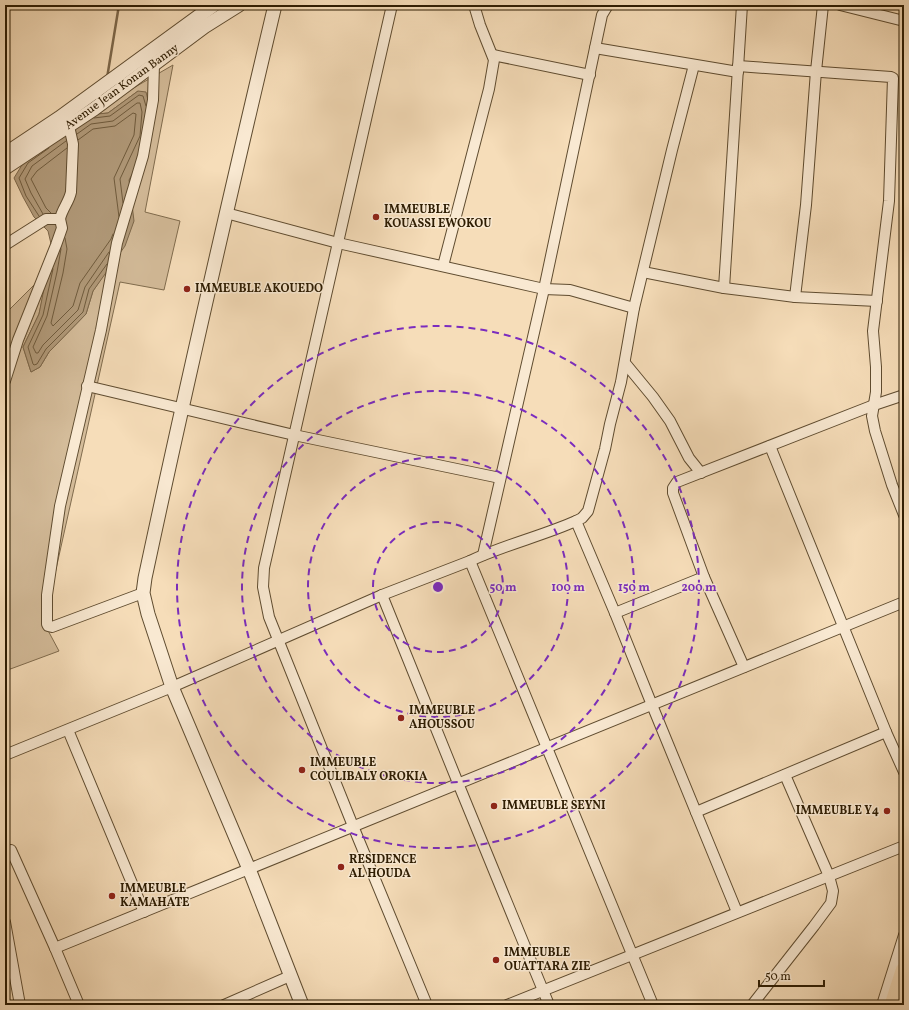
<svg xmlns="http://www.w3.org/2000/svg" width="909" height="1010" viewBox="0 0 909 1010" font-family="Vollkorn,serif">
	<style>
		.green { fill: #d4bc9a; stroke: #806c4e }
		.water { fill: #b29b7b; stroke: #7d684b }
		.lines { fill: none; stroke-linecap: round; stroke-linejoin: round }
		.shore { stroke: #705c3e; stroke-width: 1 }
		.stream { stroke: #7d684b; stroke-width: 2.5 }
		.minor-casing { stroke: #5f4c30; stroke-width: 12 }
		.tertiary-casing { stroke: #5f4c30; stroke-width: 15 }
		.trunk-casing { stroke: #2d1c02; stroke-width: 19 }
		.minor { stroke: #f9e9d2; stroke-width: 10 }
		.tertiary { stroke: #f9e9d2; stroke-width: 13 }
		.trunk { stroke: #f6ddb9; stroke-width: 17 }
		.ring { fill: none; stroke: #7b2cbf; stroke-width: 2; stroke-dasharray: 7 5 }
		.poi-dot { fill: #8f2418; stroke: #f9e9d2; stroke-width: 1.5 }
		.labels { text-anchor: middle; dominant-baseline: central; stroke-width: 3; stroke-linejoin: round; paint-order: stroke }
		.street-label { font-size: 12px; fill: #2d1c02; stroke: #f9e9d2 }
		.poi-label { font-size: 12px; font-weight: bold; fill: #2d1c02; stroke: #f9e9d2; text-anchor: start }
		.centre { fill: #7b2cbf; stroke: #f9e9d2; stroke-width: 2 }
		.ring-label { font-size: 12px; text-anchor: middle; font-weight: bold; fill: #7b2cbf; stroke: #f9e9d2; stroke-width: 3; stroke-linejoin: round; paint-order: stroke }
	</style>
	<rect width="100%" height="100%" fill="#f6ddb9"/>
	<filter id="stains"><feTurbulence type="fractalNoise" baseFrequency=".005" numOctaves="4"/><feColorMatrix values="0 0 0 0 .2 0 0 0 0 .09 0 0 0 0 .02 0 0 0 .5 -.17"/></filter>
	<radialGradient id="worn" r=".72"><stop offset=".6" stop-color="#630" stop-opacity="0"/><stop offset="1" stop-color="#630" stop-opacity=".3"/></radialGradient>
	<polygon class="green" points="173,65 145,212 180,221 164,290 120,282 44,623 59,651 5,671 6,313 49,270 39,314 23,347 31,372 40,367 49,352 86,314 93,291 107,270 132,202 129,180 139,161 138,91 108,113 87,115"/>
	<polygon class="water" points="138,91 146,92 151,112 139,161 129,180 134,221 125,246 93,291 86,314 49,352 40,367 31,372 23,347 39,314 52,248 48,231 34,217 23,197 14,178 25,160 87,115 108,113"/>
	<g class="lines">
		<g class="shore">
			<polyline points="94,118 110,116 139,95 143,96 146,106"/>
			<polyline points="77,134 91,124 113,121 137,103 140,103 142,112 140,136 120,179 123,203"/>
			<polyline points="78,140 93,129 115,126 133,113 136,114 134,135 114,178 119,217"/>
			<polyline points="51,213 46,208 31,179 37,171 67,148"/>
			<polyline points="43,214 31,193 25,179 32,166 66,141"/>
			<polyline points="39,216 26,196 19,178 28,163 49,148"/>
			<polyline points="65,238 67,249 63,273 51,323 53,326 73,306 80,283 111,239 113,234"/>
			<polyline points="61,249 57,272 47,316 33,347 36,353 38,353 43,345 78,310 85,287 109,252"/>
			<polyline points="53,269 43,315 28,347 33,364 34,365 37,364 46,349 83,312 89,289 107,264"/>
		</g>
		<polyline class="stream" points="107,78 119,5"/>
		<defs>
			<g id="minor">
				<polyline points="392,5 264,568 263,587 269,617 353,826 427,1005"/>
				<polyline points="840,5 904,21"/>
				<polyline points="595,48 738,72"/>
				<polyline points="493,55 590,75"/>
				<polyline points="694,65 672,150 634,308 621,382 610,424 605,449 588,511 582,518 576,521 615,613 652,705 737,912"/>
				<polyline points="738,66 891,77 893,78 889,201 873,331 876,367 876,392 872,416 875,431 892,485 904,515"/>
				<polyline points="226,213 338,243 544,289 570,290 634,308"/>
				<path d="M60,219C62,209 69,202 71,192L73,144L69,126"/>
				<polyline points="5,245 46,219 60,219 62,228 56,245 18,340 5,381"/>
				<polyline points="443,266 489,89 494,60 480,25 474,5"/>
				<polyline points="643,272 724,288 795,297 877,301"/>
				<polyline points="724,288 742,5"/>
				<polyline points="795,297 806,205 816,71 823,5"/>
				<polyline points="625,363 653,397 670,421 689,458 701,473"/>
				<polyline points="87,386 294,435 500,478"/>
				<polyline points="770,446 886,732 904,772"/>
				<polyline points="483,555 544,289 602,15 608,5"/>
				<polyline points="470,561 653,1005"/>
				<polyline points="143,593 52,627 48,626 47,624 47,595 60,506 101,330 117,243 143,156 153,100 154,64"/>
				<polyline points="382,595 458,783 549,1005"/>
				<polyline points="615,613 704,577"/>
				<polyline points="744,667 704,577 673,493 673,488 677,482 874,405 904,395"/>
				<polyline points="68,730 144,912"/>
				<path d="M5,755L172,687L382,595L470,561C504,545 542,536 576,521"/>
				<polyline points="696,812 886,732"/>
				<polyline points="11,850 55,948 79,1005"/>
				<polyline points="5,922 20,1005"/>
				<polyline points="55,948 904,602"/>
				<polyline points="224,1005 290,976"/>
				<polyline points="507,1005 904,846"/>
				<polyline points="752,1005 814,926 831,903 833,891 829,876 785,775"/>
				<polyline points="882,1005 904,935"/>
			</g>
			<g id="tertiary">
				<path d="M275,5C230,195 186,386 145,578L143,593L148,614L172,687L249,869L302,1005"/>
				<polyline points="5,154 59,118 214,5"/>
				<polyline points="5,168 94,109 204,27 239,5"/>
			</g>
			<polyline id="trunk" points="893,1005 904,971"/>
		</defs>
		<use href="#minor" class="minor-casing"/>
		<use href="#tertiary" class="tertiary-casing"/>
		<use href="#trunk" class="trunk-casing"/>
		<use href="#minor" class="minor"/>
		<use href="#tertiary" class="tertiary"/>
		<use href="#trunk" class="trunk"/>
	</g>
	<g class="ring">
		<circle cx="438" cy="587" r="65"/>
		<circle cx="438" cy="587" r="130"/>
		<circle cx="438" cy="587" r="196"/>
		<circle cx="438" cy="587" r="261"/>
	</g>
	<g class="poi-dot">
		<circle cx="376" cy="217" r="4"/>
		<circle cx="187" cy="289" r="4"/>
		<circle cx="401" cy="718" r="4"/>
		<circle cx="302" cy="770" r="4"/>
		<circle cx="494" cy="806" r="4"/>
		<circle cx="887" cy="811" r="4"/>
		<circle cx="341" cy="867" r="4"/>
		<circle cx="112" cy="896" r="4"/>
		<circle cx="496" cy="960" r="4"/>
	</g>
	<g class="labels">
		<g class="street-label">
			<text transform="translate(122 87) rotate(-36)">Avenue Jean Konan Banny</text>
		</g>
		<g class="poi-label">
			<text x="384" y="210">IMMEUBLE<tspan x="384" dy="14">KOUASSI EWOKOU</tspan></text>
			<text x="195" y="289">IMMEUBLE AKOUEDO</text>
			<text x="409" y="711">IMMEUBLE<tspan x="409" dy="14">AHOUSSOU</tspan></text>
			<text x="310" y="763">IMMEUBLE<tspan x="310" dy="14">COULIBALY OROKIA</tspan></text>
			<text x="502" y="806">IMMEUBLE SEYNI</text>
			<text x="879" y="811" text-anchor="end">IMMEUBLE Y4</text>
			<text x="349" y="860">RESIDENCE<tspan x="349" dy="14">AL HOUDA</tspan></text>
			<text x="120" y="889">IMMEUBLE<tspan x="120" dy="14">KAMAHATE</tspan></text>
			<text x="504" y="953">IMMEUBLE<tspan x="504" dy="14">OUATTARA ZIE</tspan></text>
		</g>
	</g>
	<circle cx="438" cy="587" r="6" class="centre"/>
	<g class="ring-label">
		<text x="503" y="591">50 m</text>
		<text x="568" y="591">100 m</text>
		<text x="634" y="591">150 m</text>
		<text x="699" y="591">200 m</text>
	</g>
	<rect width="909" height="1010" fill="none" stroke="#f6ddb9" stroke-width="20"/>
	<rect x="6" y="6" width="897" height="998" fill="none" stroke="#2d1c02" stroke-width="2"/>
	<rect x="10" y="10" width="889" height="990" fill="none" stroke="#2d1c02"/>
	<path d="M759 980v6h65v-6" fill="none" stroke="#2d1c02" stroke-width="2"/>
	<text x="765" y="980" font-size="12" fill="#2d1c02" stroke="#f9e9d2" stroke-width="3" paint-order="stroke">50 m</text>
	<rect width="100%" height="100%" filter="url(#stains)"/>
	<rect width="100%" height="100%" fill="url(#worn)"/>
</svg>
